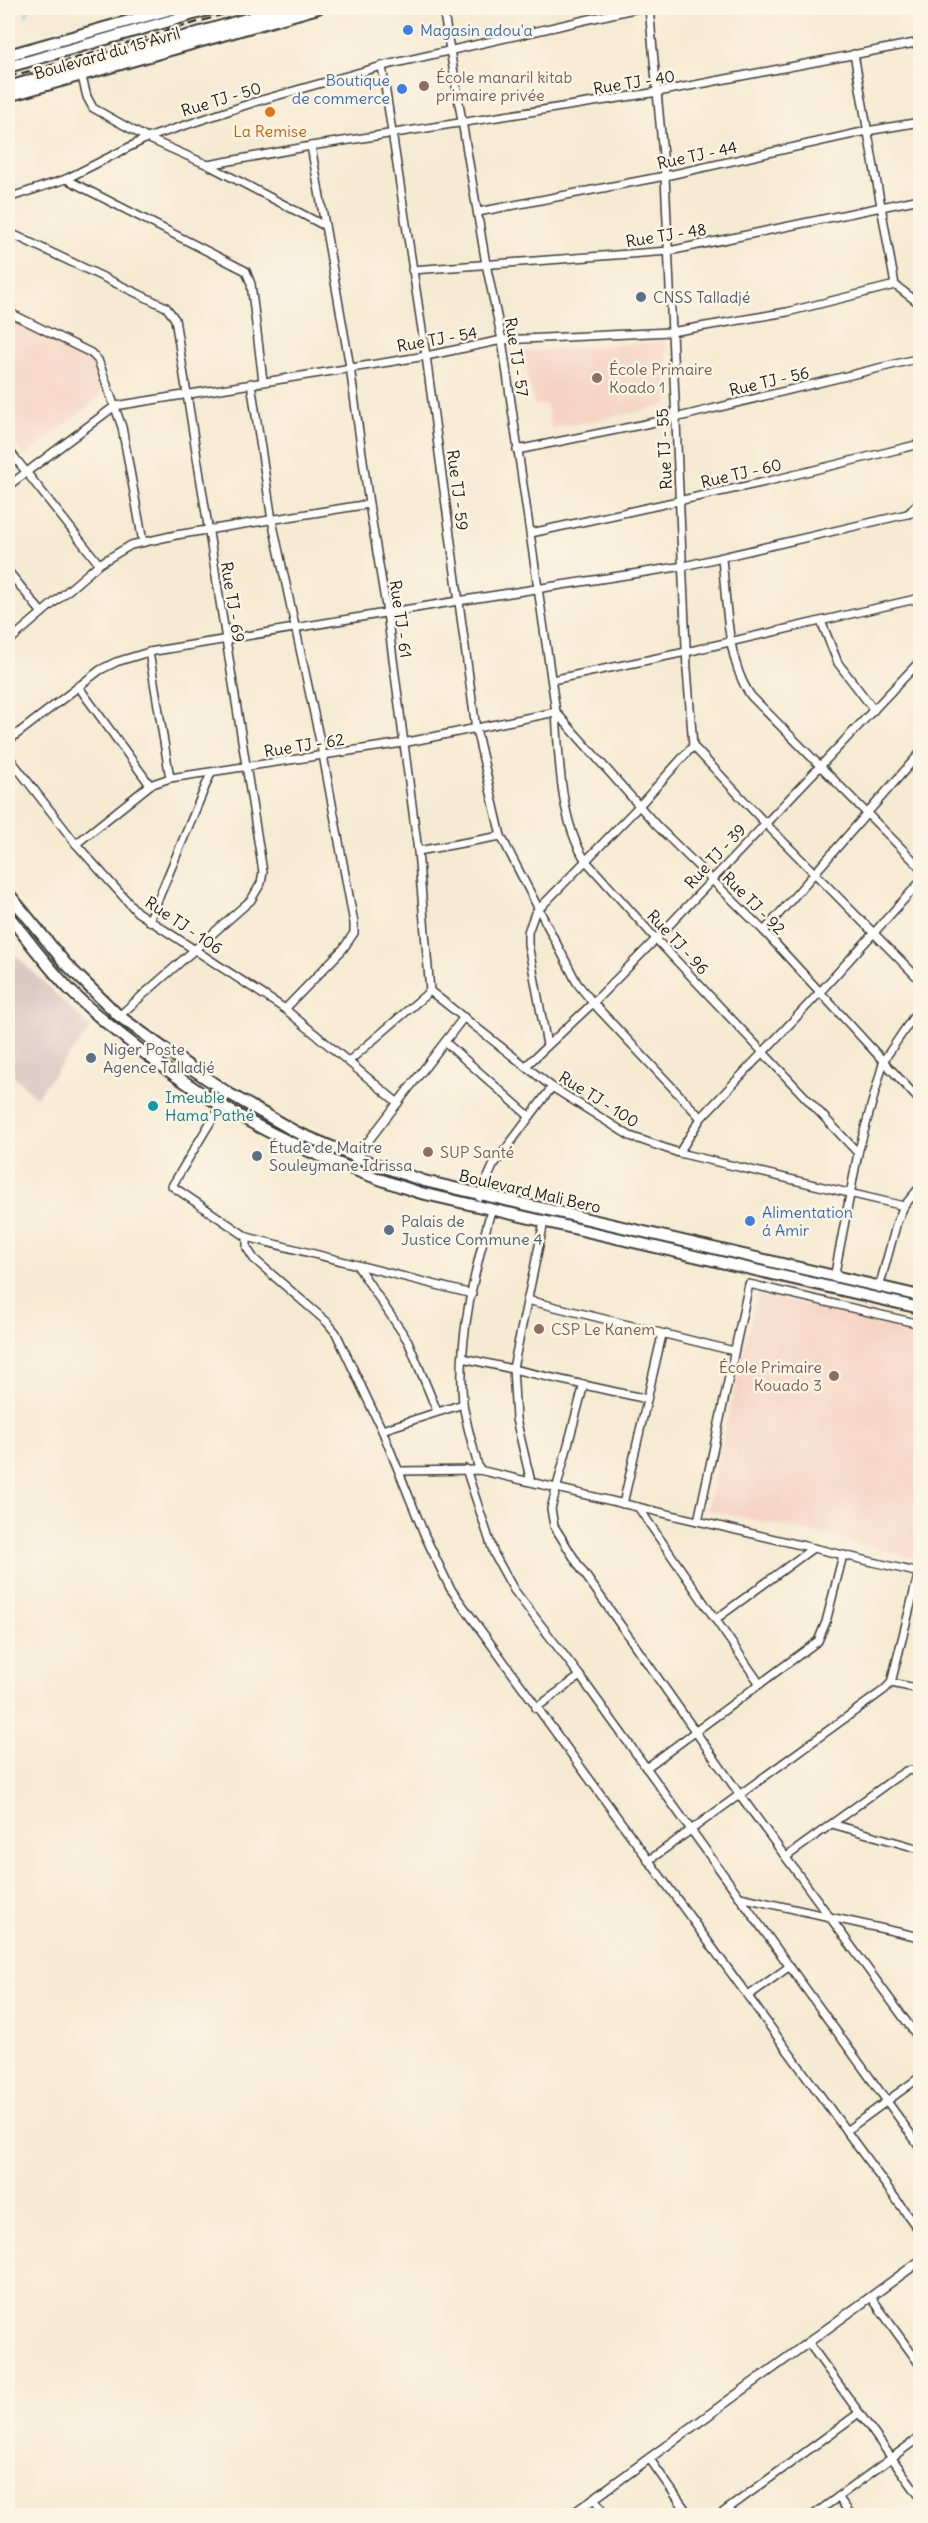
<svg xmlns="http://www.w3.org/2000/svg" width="928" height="2523" viewBox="0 0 928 2523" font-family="Delius,sans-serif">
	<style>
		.built { fill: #f5d2c2 }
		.industrial { fill: #d1bfbd }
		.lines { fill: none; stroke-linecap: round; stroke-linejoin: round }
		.stream { stroke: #55b2d3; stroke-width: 2 }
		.minor-casing { stroke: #3d3b37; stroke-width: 10 }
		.tertiary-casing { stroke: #3d3b37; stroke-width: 11 }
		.primary-casing { stroke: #3d3b37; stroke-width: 14 }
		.trunk-casing { stroke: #3d3b37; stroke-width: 14 }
		.minor { stroke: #fff; stroke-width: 7 }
		.tertiary { stroke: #fff; stroke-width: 8 }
		.primary { stroke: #fff; stroke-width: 10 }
		.trunk { stroke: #fff; stroke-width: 10 }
		.rail { stroke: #1c1c1c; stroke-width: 2; stroke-dasharray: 9 4.5; stroke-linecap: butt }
		.shop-dot { fill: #3f7fe0; stroke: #fcf5e5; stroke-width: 2 }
		.education-dot { fill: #8d6e63; stroke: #fcf5e5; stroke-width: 2 }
		.food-dot { fill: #e8710a; stroke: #fcf5e5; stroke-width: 2 }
		.service-dot { fill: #5c6f8a; stroke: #fcf5e5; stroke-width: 2 }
		.culture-dot { fill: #0f9aa8; stroke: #fcf5e5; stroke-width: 2 }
		.labels { text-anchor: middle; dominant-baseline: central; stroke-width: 5; stroke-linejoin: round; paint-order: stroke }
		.shop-label { font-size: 16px; fill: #366cbe; stroke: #fcf5e5; text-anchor: start }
		.street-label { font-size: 16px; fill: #1c1c1c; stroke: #fcf5e5 }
		.education-label { font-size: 16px; fill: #785e54; stroke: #fcf5e5; text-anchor: start }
		.food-label { font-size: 16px; fill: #c56008; stroke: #fcf5e5 }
		.service-label { font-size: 16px; fill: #4e5e75; stroke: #fcf5e5; text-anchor: start }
		.culture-label { font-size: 16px; fill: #0d838f; stroke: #fcf5e5; text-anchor: start }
	</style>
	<rect width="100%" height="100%" fill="#fcf5e5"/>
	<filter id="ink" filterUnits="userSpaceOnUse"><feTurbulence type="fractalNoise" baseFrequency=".0167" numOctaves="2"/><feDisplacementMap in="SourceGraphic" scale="12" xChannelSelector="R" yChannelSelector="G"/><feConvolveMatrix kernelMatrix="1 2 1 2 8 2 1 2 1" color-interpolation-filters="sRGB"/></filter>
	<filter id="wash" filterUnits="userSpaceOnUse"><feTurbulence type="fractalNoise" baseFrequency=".008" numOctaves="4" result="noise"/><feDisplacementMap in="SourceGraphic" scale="24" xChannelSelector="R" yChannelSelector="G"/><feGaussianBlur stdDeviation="1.35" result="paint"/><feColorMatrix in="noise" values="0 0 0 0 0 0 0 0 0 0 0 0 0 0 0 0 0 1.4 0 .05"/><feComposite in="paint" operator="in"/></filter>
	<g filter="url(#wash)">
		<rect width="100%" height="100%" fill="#f5ead2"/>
		<g class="built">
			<polygon points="8,316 91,354 101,396 24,457 8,436"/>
			<polygon points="666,341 667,405 551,429 547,404 534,406 523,352"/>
			<polygon points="757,1294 920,1331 920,1560 843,1539 707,1510"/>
		</g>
		<polygon class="industrial" points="8,948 91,1028 36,1097 8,1070"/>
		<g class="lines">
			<polyline class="stream" points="26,15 29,8"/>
		</g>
	</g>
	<g filter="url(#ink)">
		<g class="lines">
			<defs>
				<g id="minor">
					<path d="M443,8L486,264L502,340L556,712C559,758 560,822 586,861L656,939L858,1153"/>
					<polyline points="649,8 665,176 687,669 693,746"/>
					<polyline points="854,54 895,285 920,304"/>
					<polyline points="382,66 426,356 476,729 501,836 577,983 593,1003 701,1118"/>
					<polyline points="82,77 87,97 93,108 147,138 208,165 325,226"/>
					<polyline points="311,146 350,367 369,504 387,613 418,851 430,991 349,1061"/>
					<polyline points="208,165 311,146 658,92 920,42"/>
					<polyline points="66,179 246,271 251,284 263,381"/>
					<polyline points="8,198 66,179 147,138 258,101 382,66 638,8"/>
					<polyline points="478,212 665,176 867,131 920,122"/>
					<polyline points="8,232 166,307 175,319 263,872 261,883 251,900 119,1016"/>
					<polyline points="412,270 669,251 920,199"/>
					<polyline points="8,312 91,353 98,360 122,427 143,542"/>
					<polyline points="251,383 272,520 323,755 354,923 354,933 343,949 285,1009"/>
					<polyline points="8,449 99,564"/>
					<polyline points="517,450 675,418 920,358"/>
					<polyline points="8,486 115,406 426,356 502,340 671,332 787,312 895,285"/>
					<polyline points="908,514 920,501"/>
					<polyline points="531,533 765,482 920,444"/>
					<path d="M722,559C727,601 726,661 751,696L920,867"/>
					<polyline points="8,571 42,613"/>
					<polyline points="821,621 838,663 874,710"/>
					<polyline points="8,642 99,564 131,545 176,535 369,504"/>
					<polyline points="149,652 170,778"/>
					<polyline points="552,680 686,652 920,598"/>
					<polyline points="78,686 150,785"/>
					<polyline points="556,712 657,826 764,931 920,1101"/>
					<polyline points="8,741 100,670 116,662 149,652 458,601 684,566 920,511"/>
					<polyline points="693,746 765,823 920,980"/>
					<polyline points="8,756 76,844 137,912 285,1009 398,1103"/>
					<polyline points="76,844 150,785 170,778 403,743 556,712"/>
					<polyline points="418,851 501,836"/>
					<polyline points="149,921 211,773"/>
					<polyline points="764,931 920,753"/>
					<polyline points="430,991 552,1087 630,1136 679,1153 904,1206"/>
					<polyline points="445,1042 529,1116"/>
					<polyline points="547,1045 528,944 528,932 535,913 639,806 693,746"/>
					<polyline points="527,1065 593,1003 656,939 920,661"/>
					<polyline points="228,1093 172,1186 247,1237 472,1294"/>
					<polyline points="679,1153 701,1118 821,991 920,882"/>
					<polyline points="356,1157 464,1017"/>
					<polyline points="479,1197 493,1166 552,1087"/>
					<polyline points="247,1237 247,1248 254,1259 327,1322 336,1333 382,1430 425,1536 450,1588 920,2232"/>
					<polyline points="358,1267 408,1341 437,1411"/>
					<polyline points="834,1278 858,1153 884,1060 920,1007"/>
					<polyline points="879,1288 897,1222 904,1206 920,1187"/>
					<polyline points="527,1300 734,1351"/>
					<polyline points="463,1358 647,1399"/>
					<polyline points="584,1384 551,1509 554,1526 579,1566 740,1795 920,2040"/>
					<polyline points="382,1430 463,1404"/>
					<polyline points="466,1469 494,1554 514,1590 580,1676 920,2147"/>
					<path d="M479,1470C474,1449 466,1425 463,1403C457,1339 475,1271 491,1210"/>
					<polyline points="399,1471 479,1470 920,1573"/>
					<polyline points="531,1482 516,1419 513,1368 544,1222"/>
					<polyline points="623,1504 662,1335"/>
					<polyline points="638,1507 760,1684"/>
					<polyline points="698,1521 749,1284 920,1324"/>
					<polyline points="716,1619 813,1548"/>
					<polyline points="891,1683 920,1689"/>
					<polyline points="536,1708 580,1676"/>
					<polyline points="646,1768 818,1641 826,1622 843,1555"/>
					<polyline points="832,1824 920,1849"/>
					<polyline points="786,1857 895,1778 906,1771 920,1769"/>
					<polyline points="648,1861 884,1690 891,1683 919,1572"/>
					<polyline points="740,1897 920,1937"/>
					<polyline points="748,1996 790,1966"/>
					<polyline points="846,2131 920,2077"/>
					<polyline points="871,2297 920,2365"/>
					<polyline points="808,2342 920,2497"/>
					<polyline points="649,2458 690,2516"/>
					<polyline points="838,2497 852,2516"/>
					<polyline points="594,2498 606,2516"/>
					<polyline points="718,2516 859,2413"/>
					<polyline points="812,2516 920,2437"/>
				</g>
				<polyline id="tertiary" points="570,2516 920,2261"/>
				<g id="primary">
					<polyline points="8,55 175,8"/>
					<polyline points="8,96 318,8"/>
					<polyline points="8,893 65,963 119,1016 194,1070 228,1093 296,1132 356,1157 424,1181 920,1296"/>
					<path d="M8,915C28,940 47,966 69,989C90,1011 115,1030 138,1048C226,1117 316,1160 421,1193L920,1308"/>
				</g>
				<g id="trunk">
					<polyline points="8,67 215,8"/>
					<polyline points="8,87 285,8"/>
				</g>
			</defs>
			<use href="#minor" class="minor-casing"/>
			<use href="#tertiary" class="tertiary-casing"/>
			<use href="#primary" class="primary-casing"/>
			<use href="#trunk" class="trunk-casing"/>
			<use href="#minor" class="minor"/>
			<use href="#tertiary" class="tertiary"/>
			<use href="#primary" class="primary"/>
			<use href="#trunk" class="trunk"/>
			<polyline class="rail" points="8,77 101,51 245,8"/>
		</g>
	</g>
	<g class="shop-dot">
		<circle cx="408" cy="30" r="6"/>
		<circle cx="402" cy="89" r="6"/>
		<circle cx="750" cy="1221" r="6"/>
	</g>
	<g class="education-dot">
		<circle cx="424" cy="86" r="6"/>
		<circle cx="597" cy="378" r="6"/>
		<circle cx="428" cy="1152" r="6"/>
		<circle cx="539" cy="1329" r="6"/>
		<circle cx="834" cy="1376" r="6"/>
	</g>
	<circle class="food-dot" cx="270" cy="112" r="6"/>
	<g class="service-dot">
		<circle cx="641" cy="297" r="6"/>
		<circle cx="91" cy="1058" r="6"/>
		<circle cx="257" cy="1156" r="6"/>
		<circle cx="389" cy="1230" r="6"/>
	</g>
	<circle class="culture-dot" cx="153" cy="1106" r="6"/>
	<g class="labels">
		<g class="shop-label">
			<text x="420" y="30">Magasin adou'a</text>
			<text x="390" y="80" text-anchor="end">Boutique<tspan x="390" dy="18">de commerce</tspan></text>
			<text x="762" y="1212">Alimentation<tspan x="762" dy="18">á Amir</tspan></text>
		</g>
		<g class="street-label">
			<text transform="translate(107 53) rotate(-16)">Boulevard du 15 Avril</text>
			<text transform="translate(634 82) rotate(-9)">Rue TJ - 40</text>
			<text transform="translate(221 99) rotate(-17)">Rue TJ - 50</text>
			<text transform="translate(697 155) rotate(-12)">Rue TJ - 44</text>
			<text transform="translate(666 235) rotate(-9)">Rue TJ - 48</text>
			<text transform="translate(437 339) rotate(-10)">Rue TJ - 54</text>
			<text transform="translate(517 357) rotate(81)">Rue TJ - 57</text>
			<text transform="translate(769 381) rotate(-13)">Rue TJ - 56</text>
			<text transform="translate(664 449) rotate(-93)">Rue TJ - 55</text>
			<text transform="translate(741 473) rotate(-13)">Rue TJ - 60</text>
			<text transform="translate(458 490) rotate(83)">Rue TJ - 59</text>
			<text transform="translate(233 602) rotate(81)">Rue TJ - 69</text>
			<text transform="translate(401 619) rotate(82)">Rue TJ - 61</text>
			<text transform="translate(304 745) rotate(-9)">Rue TJ - 62</text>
			<text transform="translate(715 856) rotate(-47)">Rue TJ - 39</text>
			<text transform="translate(754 903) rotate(45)">Rue TJ - 92</text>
			<text transform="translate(184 925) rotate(34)">Rue TJ - 106</text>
			<text transform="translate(678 942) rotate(47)">Rue TJ - 96</text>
			<text transform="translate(599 1099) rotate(32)">Rue TJ - 100</text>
			<text transform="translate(530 1191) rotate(13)">Boulevard Mali Bero</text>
		</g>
		<g class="education-label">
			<text x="436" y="77">École manaril kitab<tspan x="436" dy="18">primaire privée</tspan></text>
			<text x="609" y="369">École Primaire<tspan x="609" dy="18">Koado 1</tspan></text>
			<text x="440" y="1152">SUP Santé</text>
			<text x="551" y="1329">CSP Le Kanem</text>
			<text x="822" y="1367" text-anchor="end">École Primaire<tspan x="822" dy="18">Kouado 3</tspan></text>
		</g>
		<g class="food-label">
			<text x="270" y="131">La Remise</text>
		</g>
		<g class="service-label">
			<text x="653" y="297">CNSS Talladjé</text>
			<text x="103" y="1049">Niger Poste<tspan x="103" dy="18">Agence Talladjé</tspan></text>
			<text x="269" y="1147">Étude de Maitre<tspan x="269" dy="18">Souleymane Idrissa</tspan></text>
			<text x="401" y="1221">Palais de<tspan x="401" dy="18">Justice Commune 4</tspan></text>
		</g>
		<g class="culture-label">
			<text x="165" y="1097">Imeuble<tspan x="165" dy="18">Hama Pathé</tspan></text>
		</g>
	</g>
	<rect width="928" height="2523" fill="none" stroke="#fcf5e5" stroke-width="30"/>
</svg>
